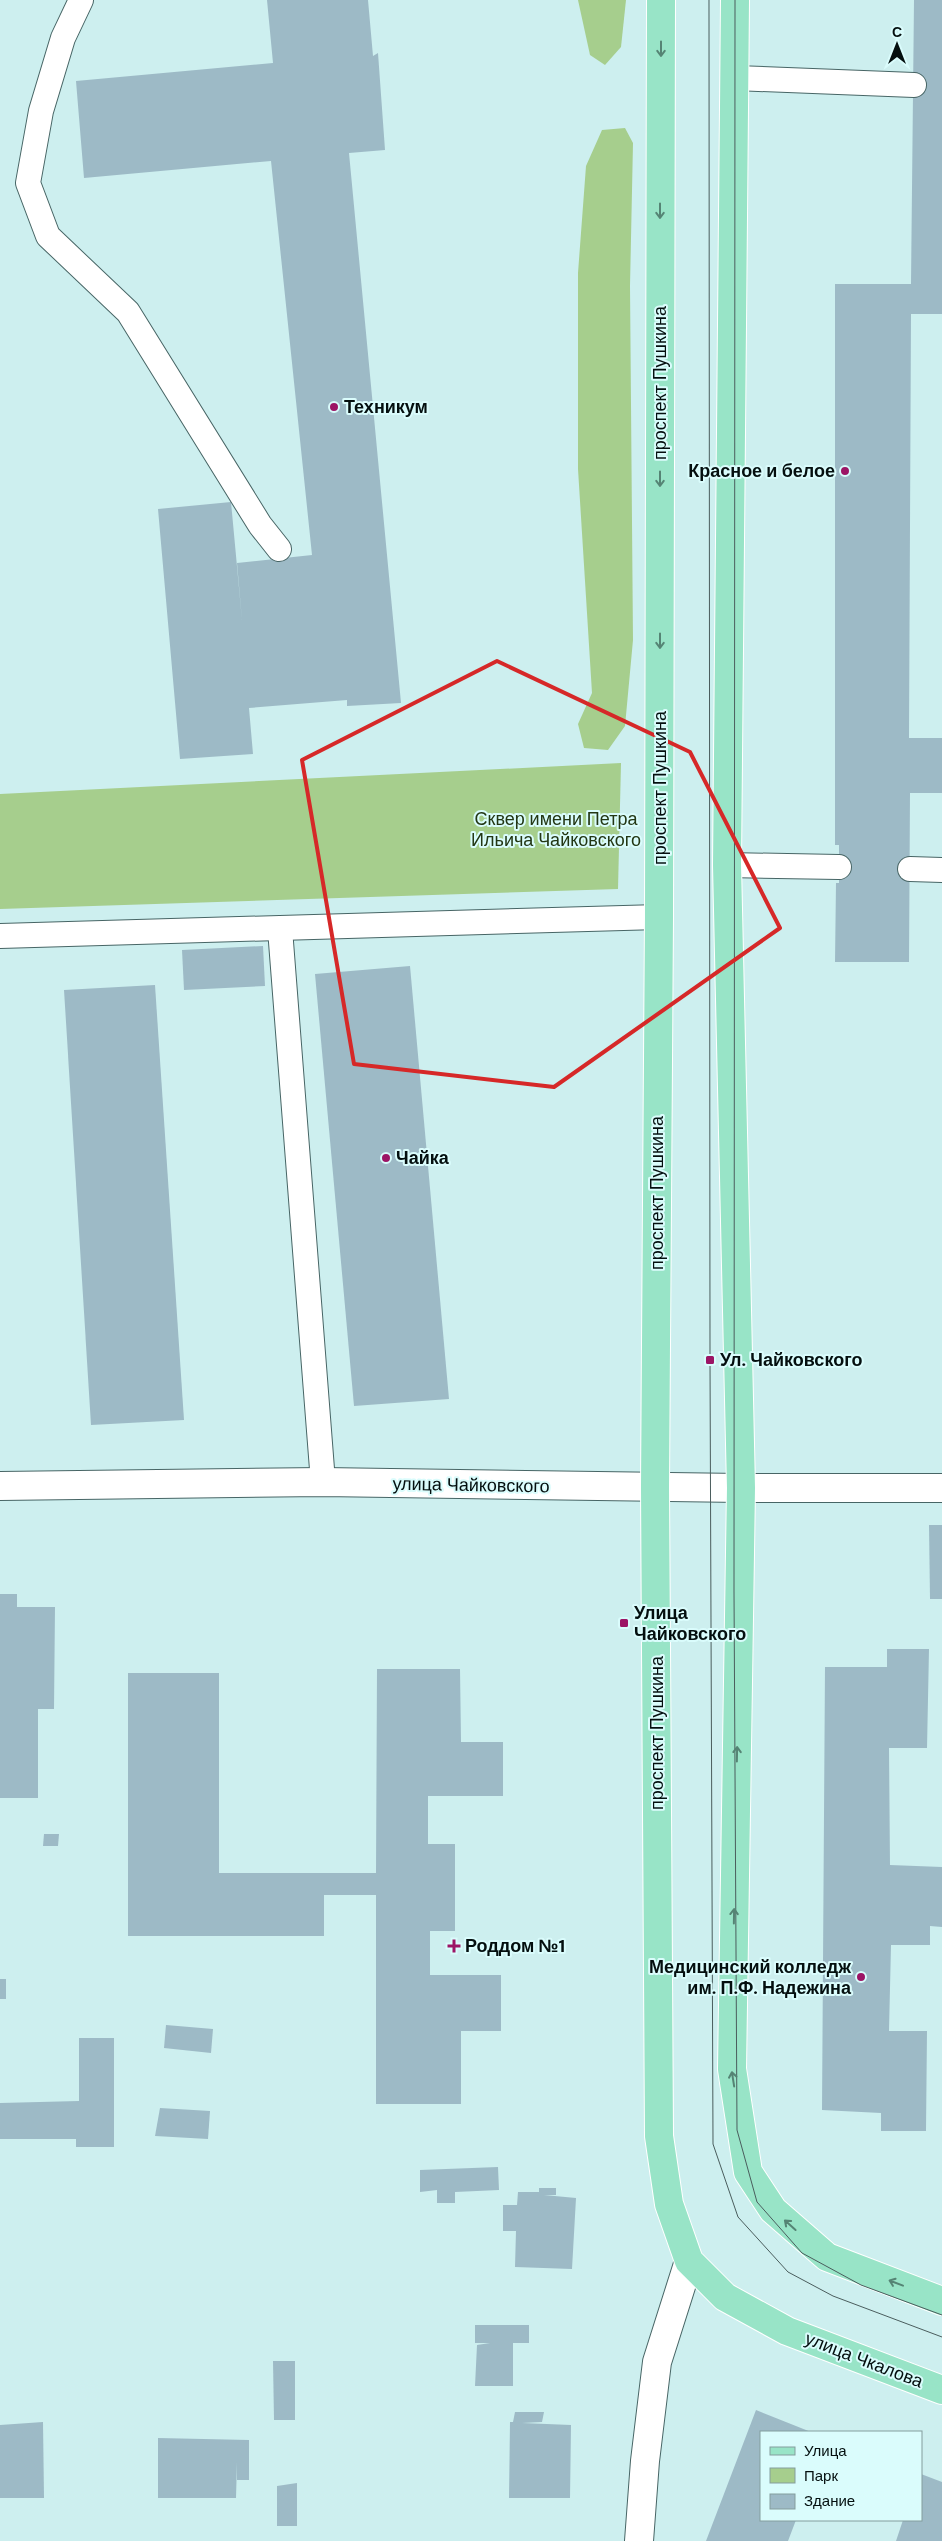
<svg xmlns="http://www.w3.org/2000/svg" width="942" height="2541" viewBox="0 0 942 2541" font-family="'DM Sans',sans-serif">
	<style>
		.green { fill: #a6ce8d }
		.building { fill: #9dbac6 }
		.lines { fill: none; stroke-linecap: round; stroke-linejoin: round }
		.lane-casing { stroke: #476565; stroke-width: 26 }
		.street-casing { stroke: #476565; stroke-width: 30 }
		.secondary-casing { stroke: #476565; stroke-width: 30 }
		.primary-casing { stroke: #fff; stroke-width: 30 }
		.lane { stroke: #fff; stroke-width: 24 }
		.street { stroke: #fff; stroke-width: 28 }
		.secondary { stroke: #fff; stroke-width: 28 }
		.primary { stroke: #98e4c7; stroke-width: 28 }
		.tram { stroke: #4a5d5d; stroke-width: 1 }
		.oneway { stroke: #558474 }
		.marked { fill: none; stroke: #d62828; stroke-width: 4; stroke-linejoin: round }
		.poi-dot { fill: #9c1465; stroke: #dafcfc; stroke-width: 2 }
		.labels { text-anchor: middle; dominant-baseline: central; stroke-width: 4; stroke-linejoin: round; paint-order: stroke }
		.street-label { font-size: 18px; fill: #040f0f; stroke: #dafcfc }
		.poi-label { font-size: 18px; font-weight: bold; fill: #040f0f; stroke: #dafcfc; text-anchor: start }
		.park-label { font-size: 18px; fill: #223613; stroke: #dafcfc }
	</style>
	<rect width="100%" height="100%" fill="#cdefef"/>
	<g class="green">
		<polygon points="578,0 626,0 621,47 605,65 590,55"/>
		<polygon points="625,128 633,143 630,286 633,640 625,726 608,750 584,748 578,724 592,693 578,469 578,273 586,166 602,130"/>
		<polygon points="621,763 618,889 0,909 0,794"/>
	</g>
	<g class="building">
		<polygon points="267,0 368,0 373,56 378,53 385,150 349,153 401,703 347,706 347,700 249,708 253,754 180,759 158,509 231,502 242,620 237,563 312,555 271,161 84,178 76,81 273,63"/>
		<polygon points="914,0 942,0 942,314 911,314 909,738 942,738 942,793 910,793 909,962 835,962 836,883 839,883 839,845 835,845 835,284 911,284"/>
		<polygon points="263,946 265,986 184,990 182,950"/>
		<polygon points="410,966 449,1399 354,1406 315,974"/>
		<polygon points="155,985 184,1420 91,1425 64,990"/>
		<polygon points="929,1525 942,1525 942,1599 930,1599"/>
		<polygon points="0,1594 17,1594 17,1607 55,1607 54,1709 38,1709 38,1798 0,1798"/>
		<polygon points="887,1649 929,1649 927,1748 889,1748 890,1865 942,1867 942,1927 930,1926 930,1945 891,1945 889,2031 927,2031 926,2131 881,2131 881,2113 822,2110 825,1667 887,1667"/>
		<polygon points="377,1669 460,1669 461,1742 503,1742 503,1796 428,1796 428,1844 455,1844 455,1931 430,1931 430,1975 501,1975 501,2031 461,2031 461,2104 376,2104 376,1895 324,1895 324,1936 128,1936 128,1673 219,1673 219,1873 376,1873"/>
		<polygon points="44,1834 59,1834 58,1846 43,1846"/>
		<rect x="0" y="1979" width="6" height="20"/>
		<polygon points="166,2025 213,2029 211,2053 164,2048"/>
		<polygon points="79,2038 114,2038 114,2147 76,2147 76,2139 0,2139 0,2103 79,2101"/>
		<polygon points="160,2108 210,2111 208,2139 155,2136"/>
		<polygon points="498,2167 499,2190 455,2192 455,2203 437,2203 437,2190 420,2192 420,2170"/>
		<polygon points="539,2188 556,2188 556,2195 544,2195 576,2198 572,2269 515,2267 516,2231 503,2231 503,2205 517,2205 518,2192 539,2192"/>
		<polygon points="475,2325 529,2325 529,2343 513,2343 513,2386 475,2386 477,2345 490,2343 475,2343"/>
		<polygon points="273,2361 295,2361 295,2420 274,2420"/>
		<polygon points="756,2410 811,2432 761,2432 761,2520 796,2520 788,2541 706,2541"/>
		<polygon points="515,2412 544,2412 542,2422 522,2423 571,2425 570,2498 509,2498 510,2422 513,2422"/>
		<polygon points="43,2422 44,2498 0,2498 0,2425"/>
		<polygon points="158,2438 249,2440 249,2480 237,2480 237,2462 236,2498 158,2498"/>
		<polygon points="921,2474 942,2482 942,2541 896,2541 903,2520 921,2520"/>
		<polygon points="297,2483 297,2526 277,2526 277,2486"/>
	</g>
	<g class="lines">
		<defs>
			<g id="lane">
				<polyline points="81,0 63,38 41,111 28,183 48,236 128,312 260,525 279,549"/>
				<polyline points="735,78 914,85"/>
				<polyline points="727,865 839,867"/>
				<polyline points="910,869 942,870"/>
				<polyline points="280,929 323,1482"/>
				<polyline points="0,936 659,917"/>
			</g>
			<polyline id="street" points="639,2541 645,2461 657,2362 689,2261"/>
			<polyline id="secondary" points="0,1486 323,1482 741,1488 942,1488"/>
			<g id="primary">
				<polyline points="661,0 659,917 655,1487 659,2136 669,2204 689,2261 725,2297 787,2331 942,2390"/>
				<polyline points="735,0 727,865 741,1488 732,2069 748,2172 773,2210 827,2257 942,2301"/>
			</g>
		</defs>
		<use href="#lane" class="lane-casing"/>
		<use href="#street" class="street-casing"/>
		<use href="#secondary" class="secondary-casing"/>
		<use href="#primary" class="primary-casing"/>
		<use href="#lane" class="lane"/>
		<use href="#street" class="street"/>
		<use href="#secondary" class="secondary"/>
		<use href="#primary" class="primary"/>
		<g class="tram">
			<polyline points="709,0 710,1360 713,2144 738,2217 788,2272 833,2296 942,2337"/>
			<polyline points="735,0 734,1591 737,2130 757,2202 802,2253 861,2285 942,2315"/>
		</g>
	</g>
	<defs><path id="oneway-shaft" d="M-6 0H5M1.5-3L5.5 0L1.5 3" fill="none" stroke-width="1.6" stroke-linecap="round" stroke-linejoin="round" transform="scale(1.25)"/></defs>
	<g class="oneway">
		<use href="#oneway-shaft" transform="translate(661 49) rotate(90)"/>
		<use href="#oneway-shaft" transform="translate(660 211) rotate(90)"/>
		<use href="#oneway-shaft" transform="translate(660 479) rotate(90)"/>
		<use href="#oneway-shaft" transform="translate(660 641) rotate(90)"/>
		<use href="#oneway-shaft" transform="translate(737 1754) rotate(-89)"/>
		<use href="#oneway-shaft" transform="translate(734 1916) rotate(-89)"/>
		<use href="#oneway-shaft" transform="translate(733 2079) rotate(-99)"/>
		<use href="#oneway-shaft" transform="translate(790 2225) rotate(-138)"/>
		<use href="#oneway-shaft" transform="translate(896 2283) rotate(-159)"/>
	</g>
	<path class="marked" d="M497,661L690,752L780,928L554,1087L354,1064L302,760Z"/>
	<g class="poi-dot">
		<circle cx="334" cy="407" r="5"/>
		<circle cx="845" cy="471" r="5"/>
		<circle cx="386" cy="1158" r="5"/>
		<rect x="705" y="1355" width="10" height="10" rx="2.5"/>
		<rect x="619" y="1618" width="10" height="10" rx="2.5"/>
		<path d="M451.5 1938.5h5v5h5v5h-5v5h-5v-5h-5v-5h5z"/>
		<circle cx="861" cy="1977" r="5"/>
	</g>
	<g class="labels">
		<g class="street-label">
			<text transform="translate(660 383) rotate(-90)">проспект Пушкина</text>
			<text transform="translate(660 788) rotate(-90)">проспект Пушкина</text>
			<text transform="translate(657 1193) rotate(-90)">проспект Пушкина</text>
			<text transform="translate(471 1485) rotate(1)">улица Чайковского</text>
			<text transform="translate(657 1733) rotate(-90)">проспект Пушкина</text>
			<text transform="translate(864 2360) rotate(21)">улица Чкалова</text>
		</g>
		<g class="poi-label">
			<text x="344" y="407">Техникум</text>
			<text x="835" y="471" text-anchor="end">Красное и белое</text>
			<text x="396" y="1158">Чайка</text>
			<text x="720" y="1360">Ул. Чайковского</text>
			<text x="634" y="1613">Улица<tspan x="634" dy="21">Чайковского</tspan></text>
			<text x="465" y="1946">Роддом №1</text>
			<text x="851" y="1967" text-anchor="end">Медицинский колледж<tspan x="851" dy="21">им. П.Ф. Надежина</tspan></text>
		</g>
		<g class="park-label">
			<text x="556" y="819">Сквер имени Петра<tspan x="556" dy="21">Ильича Чайковского</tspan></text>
		</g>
	</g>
	<rect x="760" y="2431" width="162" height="90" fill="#dafcfc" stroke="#849d9d"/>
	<rect x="770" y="2447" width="25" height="8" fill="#98e4c7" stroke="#849d9d"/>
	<text x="804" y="2456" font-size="15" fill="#040f0f">Улица</text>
	<rect x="770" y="2468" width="25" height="15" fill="#a6ce8d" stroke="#849d9d"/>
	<text x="804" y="2481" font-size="15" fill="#040f0f">Парк</text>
	<rect x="770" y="2494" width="25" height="15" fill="#9dbac6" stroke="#849d9d"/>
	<text x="804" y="2506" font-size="15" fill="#040f0f">Здание</text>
	<g transform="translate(897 45)" stroke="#dafcfc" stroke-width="4" paint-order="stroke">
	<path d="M0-4L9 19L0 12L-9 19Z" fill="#040f0f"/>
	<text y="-8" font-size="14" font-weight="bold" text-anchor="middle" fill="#040f0f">С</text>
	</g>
</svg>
